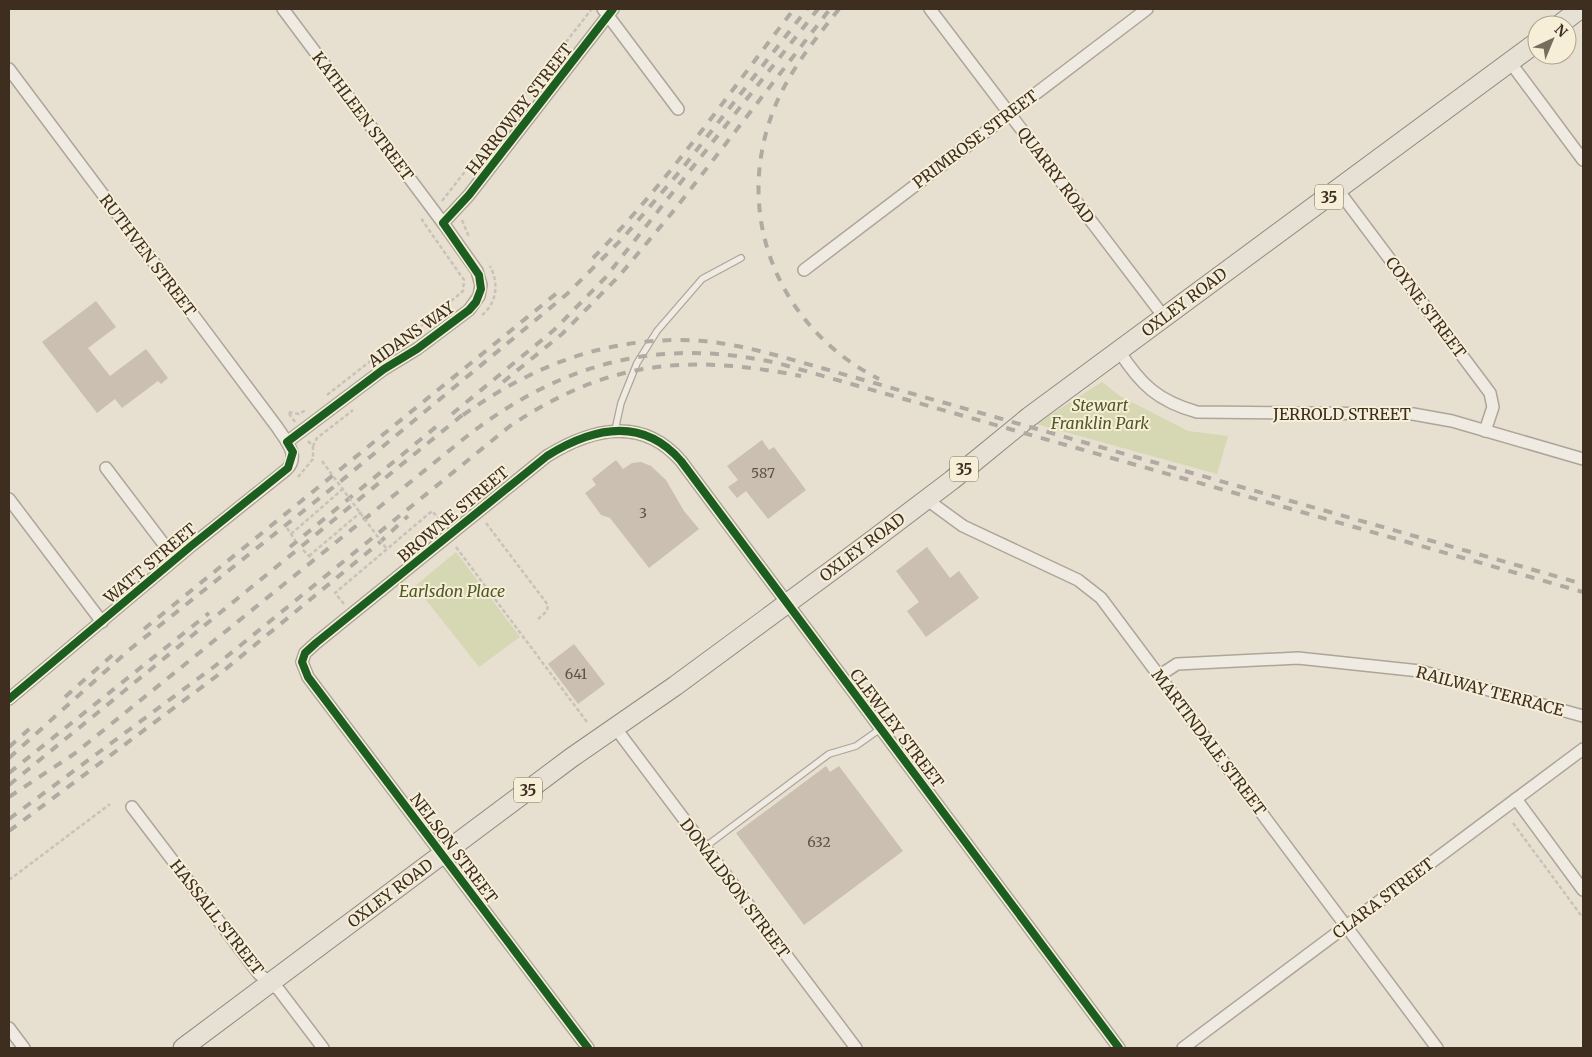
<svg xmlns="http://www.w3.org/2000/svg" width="1592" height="1057" viewBox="0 0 1592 1057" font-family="Merriweather,serif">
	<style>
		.green { fill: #d6d7b3 }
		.building { fill: #cbbfb2 }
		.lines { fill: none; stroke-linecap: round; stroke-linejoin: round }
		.lane-casing { stroke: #ada599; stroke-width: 8 }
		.street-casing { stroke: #ada599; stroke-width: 14 }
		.primary-casing { stroke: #928b80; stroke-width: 21 }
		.path { stroke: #c8c2b9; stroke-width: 2.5; stroke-dasharray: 4 2.5; stroke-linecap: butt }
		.lane { stroke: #efebe3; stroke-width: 5.5 }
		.street { stroke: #efebe3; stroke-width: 11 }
		.primary { stroke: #e6e1d4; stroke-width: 19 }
		.rail { stroke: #afaaa2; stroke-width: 4; stroke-dasharray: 9 9; stroke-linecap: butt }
		.path-bridge { stroke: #c8c2b9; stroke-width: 2.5; stroke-dasharray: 4 2.5; stroke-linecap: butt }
		.cycleway-casing { stroke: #f7eed8; stroke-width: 11 }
		.cycleway { stroke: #1b5e20; stroke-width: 8 }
		.labels { text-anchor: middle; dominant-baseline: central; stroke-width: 4; stroke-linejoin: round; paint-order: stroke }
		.number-label { font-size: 14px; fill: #605244 }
		.shield { fill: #f7eed8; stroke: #756857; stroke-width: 1 }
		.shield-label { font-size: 15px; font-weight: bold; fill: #3d2e20 }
		.street-label { font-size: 16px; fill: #3d2e20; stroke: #f7eed8 }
		.park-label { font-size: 16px; font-style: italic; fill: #4d5a26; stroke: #f7eed8 }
	</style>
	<rect width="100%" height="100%" fill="#e7e0d1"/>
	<g class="green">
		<polygon points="1102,382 1120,396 1188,431 1228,436 1217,474 1036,424"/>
		<polygon points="456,552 520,637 479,667 415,586"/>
	</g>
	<g class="building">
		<polygon points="96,301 116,327 88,348 110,376 146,349 168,378 161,384 158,381 122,408 115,399 97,413 42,342"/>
		<polygon points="762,440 769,450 774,447 806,490 768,519 746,491 737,498 728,487 738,480 727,466"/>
		<polygon points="616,460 623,469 632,463 641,462 651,466 666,480 684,511 699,529 649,568 610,518 601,515 585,493 596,485 592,479"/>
		<polygon points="927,547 950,578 959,571 979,598 926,637 907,611 919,602 896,571"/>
		<polygon points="574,644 605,684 578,704 548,664"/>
		<polygon points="826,766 830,772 839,766 903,851 804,925 736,833"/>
	</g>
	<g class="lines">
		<defs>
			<g id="lane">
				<polyline points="615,430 621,403 637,363 657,331 702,279 741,258"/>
				<polyline points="705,847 829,754 856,746 880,729"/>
			</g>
			<g id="street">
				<polyline points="283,9 443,223 477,271 481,285 479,296 469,310 417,349 384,369 287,442"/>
				<polyline points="603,9 678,109"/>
				<polyline points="930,9 1164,317"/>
				<polyline points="1510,62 1583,160"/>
				<path d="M9,69L277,427C286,441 301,456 286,470L191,546L9,699"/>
				<polyline points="1338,190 1490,393 1493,407 1485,431"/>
				<polyline points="443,223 469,195 613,9"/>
				<polyline points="804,270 1147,9"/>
				<path d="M1119,351C1141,385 1158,401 1197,412L1413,414L1452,421L1583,459"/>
				<polyline points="106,468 175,559"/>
				<polyline points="9,499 102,622"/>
				<polyline points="926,499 963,526 1078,580 1101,598 1437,1048"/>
				<polyline points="1160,675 1177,664 1298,658 1420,671 1583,716"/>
				<polyline points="614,726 856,1048"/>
				<polyline points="1516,799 1583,890"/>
				<polyline points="132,807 259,974 279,990 323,1048"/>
				<polyline points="9,1028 24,1048"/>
				<path d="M588,1048L308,677L302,662L305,653L316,643L547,456C592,428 642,416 681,461L1119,1048"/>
				<polyline points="1183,1048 1583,749"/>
			</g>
			<g id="primary">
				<polyline points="1559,25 1580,9"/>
				<polyline points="183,1048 571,758 675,686 865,546 952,480 1029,417 1537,42"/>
			</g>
		</defs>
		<use href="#lane" class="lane-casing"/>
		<use href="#street" class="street-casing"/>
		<use href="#primary" class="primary-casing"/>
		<g class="path">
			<polyline points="442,201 591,10"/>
			<polyline points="462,220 469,237"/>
			<path d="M482,315C497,303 499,283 490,266"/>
			<polyline points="327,395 382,352 403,341 463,291 464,280 422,220 424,218"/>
			<polyline points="295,422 288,412 299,414 306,410"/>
			<polyline points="308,441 313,446 317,438 353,410"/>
			<polyline points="298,477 313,459 313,446"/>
			<polyline points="486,523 548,605 547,611 536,621"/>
			<polyline points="287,528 295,540"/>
			<polyline points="291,534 344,488"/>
			<polyline points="456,547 587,722"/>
			<polyline points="303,550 313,560"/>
			<polyline points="309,556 361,512"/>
			<polyline points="344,604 335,593 432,511 444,524"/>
			<polyline points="1513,823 1583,918"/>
			<polyline points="9,880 110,804"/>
		</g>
		<use href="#lane" class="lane"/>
		<use href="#street" class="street"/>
		<use href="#primary" class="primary"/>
		<g class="rail">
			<path d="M839,9C813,42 785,76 771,117C734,222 782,330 879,379"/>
			<path d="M593,258C668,182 729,93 794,9"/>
			<polyline points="503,382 562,334 620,275 676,208 830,9"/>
			<polyline points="452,414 554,330 605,278 818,9"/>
			<path d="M463,415C530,368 597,340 681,340C730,340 778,356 825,369C881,385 938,401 995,417C1191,473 1387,528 1583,584"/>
			<polyline points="290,547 437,426"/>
			<polyline points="144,629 557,293"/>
			<polyline points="65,697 117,651"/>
			<polyline points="9,747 35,724"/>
			<polyline points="9,758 129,650 341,481 567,294 623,238 681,170 807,9"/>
			<polyline points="9,773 209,613"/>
			<polyline points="9,785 466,412"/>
			<path d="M9,797L74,754L466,437C562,362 661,336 781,364L1583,592"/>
			<path d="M9,819L215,666L510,426C609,360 687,354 801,376"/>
			<polyline points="9,831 222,672 379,543 408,516"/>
		</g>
		<polyline class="path-bridge" points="322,461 386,548"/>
		<defs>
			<g id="cycleway">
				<polyline points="9,699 191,546 288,468 293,452 287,442 384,369 417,349 469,310 476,302 481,289 479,275 443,223 469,195 613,9"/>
				<path d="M588,1048L308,677L302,662L305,653L316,643L547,456C592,428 642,416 681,461L1119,1048"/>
			</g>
		</defs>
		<use href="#cycleway" class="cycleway-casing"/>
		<use href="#cycleway" class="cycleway"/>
	</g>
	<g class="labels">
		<g class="number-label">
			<text x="763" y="473">587</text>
			<text x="643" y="513">3</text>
			<text x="576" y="674">641</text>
			<text x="819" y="842">632</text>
		</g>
		<g class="shield">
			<rect x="1315" y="184.5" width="28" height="25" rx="4"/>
			<rect x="950" y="456.5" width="28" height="25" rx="4"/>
			<rect x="514" y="777.5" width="28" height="25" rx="4"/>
		</g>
		<g class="shield-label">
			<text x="1329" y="197">35</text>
			<text x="964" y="469">35</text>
			<text x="528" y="790">35</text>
		</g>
		<g class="street-label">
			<text transform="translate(519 109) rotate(-52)">HARROWBY STREET</text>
			<text transform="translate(363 116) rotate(53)">KATHLEEN STREET</text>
			<text transform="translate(975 139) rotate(-37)">PRIMROSE STREET</text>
			<text transform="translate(1056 175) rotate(53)">QUARRY ROAD</text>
			<text transform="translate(148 255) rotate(53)">RUTHVEN STREET</text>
			<text transform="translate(1184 302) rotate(-37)">OXLEY ROAD</text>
			<text transform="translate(1426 307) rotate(53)">COYNE STREET</text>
			<text transform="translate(411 334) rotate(-35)">AIDANS WAY</text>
			<text x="1342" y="414">JERROLD STREET</text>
			<text transform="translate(453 514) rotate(-40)">BROWNE STREET</text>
			<text transform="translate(862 547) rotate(-37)">OXLEY ROAD</text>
			<text transform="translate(150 563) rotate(-40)">WATT STREET</text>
			<text transform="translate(1490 691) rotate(15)">RAILWAY TERRACE</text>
			<text transform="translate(897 728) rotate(53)">CLEWLEY STREET</text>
			<text transform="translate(1209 742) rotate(53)">MARTINDALE STREET</text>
			<text transform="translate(454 848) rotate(53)">NELSON STREET</text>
			<text transform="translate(735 888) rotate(53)">DONALDSON STREET</text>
			<text transform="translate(390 893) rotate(-37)">OXLEY ROAD</text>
			<text transform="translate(1383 898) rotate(-37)">CLARA STREET</text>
			<text transform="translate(217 917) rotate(52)">HASSALL STREET</text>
		</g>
		<g class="park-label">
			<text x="1100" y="405">Stewart<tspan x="1100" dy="18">Franklin Park</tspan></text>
			<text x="452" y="591">Earlsdon Place</text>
		</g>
	</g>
	<rect width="1592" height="1057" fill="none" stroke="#3d2e20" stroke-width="20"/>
	<g transform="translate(1552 40) rotate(44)"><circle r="24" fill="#f7eed8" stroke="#ada18e"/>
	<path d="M0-4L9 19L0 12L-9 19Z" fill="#786c5e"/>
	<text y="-8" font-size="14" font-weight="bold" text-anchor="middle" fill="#3d2e20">N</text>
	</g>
</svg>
